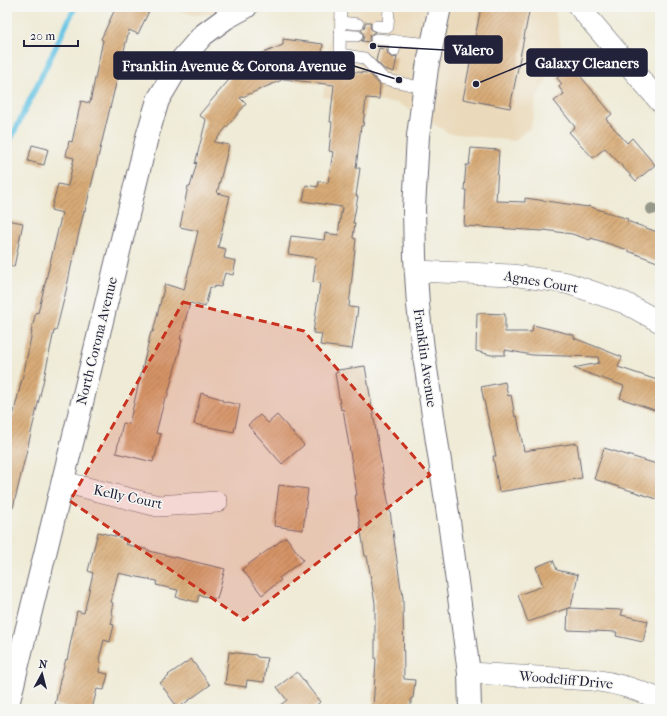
<svg xmlns="http://www.w3.org/2000/svg" width="667" height="716" viewBox="0 0 667 716" font-family="'IM FELL French Canon',serif">
	<style>
		.built { fill: #ead9ba }
		.lines { fill: none; stroke-linecap: round; stroke-linejoin: round }
		.stream { stroke: #67c5e5; stroke-width: 5.5 }
		.building { fill: url(#building-hatch) }
		.service-casing { stroke: #6a6872; stroke-width: 12 }
		.minor-casing { stroke: #6a6872; stroke-width: 22 }
		.secondary-casing { stroke: #6a6872; stroke-width: 24 }
		.service { stroke: #fff; stroke-width: 11 }
		.minor { stroke: #fff; stroke-width: 21 }
		.secondary { stroke: #fff; stroke-width: 22 }
		.tree { fill: #96988a }
		.marked { fill: #c8321e; fill-opacity: 0.2; stroke: #c8321e; stroke-width: 3; stroke-dasharray: 8 5; stroke-linejoin: round }
		.labels { text-anchor: middle; dominant-baseline: central; stroke-width: 3; stroke-linejoin: round; paint-order: stroke }
		.street-label { font-size: 14px; fill: #22223b; stroke: #f6f6f2 }
		.leader { fill: none; stroke: #22223b; stroke-width: 1.5 }
		.callout-dot { fill: #22223b; stroke: #f6f6f2; stroke-width: 1.5 }
		.callout { fill: #22223b; stroke: #22223b; stroke-width: 1.5 }
		.callout-label { font-size: 15px; text-anchor: middle; font-weight: bold; fill: #fff }
	</style>
	<defs>
		<pattern id="building-hatch" width="6" height="6" patternUnits="userSpaceOnUse"><rect width="6" height="6" fill="#d8ab77"/><path d="M-1 1l2-2M0 6l6-6M5 7l2-2" fill="none" stroke="#af8b63"/></pattern>
	</defs>
	<rect width="100%" height="100%" fill="#f6f6f2"/>
	<filter id="ink" filterUnits="userSpaceOnUse"><feTurbulence type="fractalNoise" baseFrequency=".025" numOctaves="2"/><feDisplacementMap in="SourceGraphic" scale="8" xChannelSelector="R" yChannelSelector="G"/><feConvolveMatrix kernelMatrix="1 2 1 2 8 2 1 2 1" color-interpolation-filters="sRGB"/></filter>
	<filter id="wash" filterUnits="userSpaceOnUse"><feTurbulence type="fractalNoise" baseFrequency=".012" numOctaves="4" result="noise"/><feDisplacementMap in="SourceGraphic" scale="16" xChannelSelector="R" yChannelSelector="G"/><feGaussianBlur stdDeviation="0.9" result="paint"/><feColorMatrix in="noise" values="0 0 0 0 0 0 0 0 0 0 0 0 0 0 0 0 0 1.4 0 .05"/><feComposite in="paint" operator="in"/></filter>
	<g filter="url(#wash)">
		<rect width="100%" height="100%" fill="#efebd7"/>
		<polygon class="built" points="173,7 557,7 555,10 562,51 537,97 531,127 514,141 449,133 398,103 323,97 332,10 192,15"/>
		<g class="lines">
			<polyline class="stream" points="7,147 75,7"/>
		</g>
		<g id="blocks">
			<g class="building">
				<polygon points="116,7 151,7 138,34 129,30 85,211 84,211 72,262 66,291 56,331 54,331 43,383 13,508 7,508 7,423 11,424 25,367 32,332 31,332 36,312 38,313 62,213 51,210 58,184 68,186 74,158 66,156 69,141 72,142 81,101 90,103 103,40 101,39"/>
				<polygon points="481,7 530,7 510,108 463,99"/>
				<polygon points="365,22 371,22 370,25 371,29 375,32 370,35 369,39 370,42 361,41 363,40 364,36 363,33 361,30 364,28 365,25"/>
				<polygon points="283,39 323,44 320,69 369,73 380,85 379,99 366,98 363,126 361,126 356,168 360,168 356,196 358,196 353,223 355,223 353,238 356,239 349,307 358,308 352,349 320,345 322,334 313,333 320,283 313,282 316,258 288,254 291,236 324,240 325,233 338,235 342,207 303,201 306,185 318,187 319,181 328,183 333,152 329,151 332,122 330,122 334,85 284,79 240,98 246,104 214,142 229,145 217,193 230,196 218,247 226,249 224,258 236,261 233,275 225,273 221,287 214,286 214,288 210,287 205,307 190,303 180,339 182,339 180,349 167,398 165,398 156,433 161,434 155,457 154,457 153,462 116,453 123,423 129,424 151,332 153,332 165,284 184,290 198,231 180,227 188,186 190,187 197,162 195,164 206,120 199,115 234,74 232,68 257,57 256,56 283,45"/>
				<polygon points="379,48 387,50 388,54 392,58 397,57 394,72 384,69 376,61"/>
				<polygon points="572,66 612,114 606,119 627,143 632,138 655,165 636,181 605,148 593,158 569,132 575,127 554,101 564,94 559,87 562,84 557,78"/>
				<polygon points="32,145 48,149 44,165 28,161"/>
				<polygon points="471,148 499,150 496,201 525,202 525,198 588,207 588,206 628,219 627,221 660,233 660,263 628,251 628,250 591,238 590,240 572,234 544,230 543,231 464,226 466,190 464,190 466,165 469,165"/>
				<polygon points="7,220 23,223 14,267 7,266"/>
				<polygon points="477,313 505,314 505,332 532,332 533,325 574,335 574,338 622,357 618,367 660,381 660,412 620,398 624,386 573,368 599,363 598,357 532,355 505,350 505,355 491,355 476,351"/>
				<polygon points="365,366 386,490 390,511 401,589 402,589 403,599 404,679 415,680 413,698 411,698 411,709 373,709 376,659 375,659 375,603 367,556 365,556 355,495 357,495 343,409 341,410 335,373 338,372 338,370"/>
				<polygon points="505,382 508,396 511,395 515,417 517,416 524,451 577,443 582,478 499,492 493,456 496,456 481,387"/>
				<polygon points="201,393 222,399 222,401 240,405 234,432 194,424"/>
				<polygon points="260,415 268,423 277,415 304,445 282,464 248,425"/>
				<polygon points="604,448 660,465 660,500 594,479"/>
				<polygon points="279,485 308,489 303,530 274,526"/>
				<polygon points="98,532 127,539 125,544 149,550 149,551 225,569 217,599 199,595 197,602 176,597 178,590 156,585 157,581 118,573 111,602 113,603 111,612 113,615 111,624 114,625 110,642 104,640 99,659 101,662 99,672 108,674 104,690 97,689 92,709 74,709 55,705 60,680 66,659 67,660 77,611 84,613 93,573 88,571"/>
				<polygon points="286,537 303,560 279,578 281,580 262,595 242,569"/>
				<polygon points="553,560 557,570 578,575 571,607 568,608 623,610 621,615 648,621 643,642 616,636 617,632 567,630 568,608 528,622 518,595 543,586 536,567"/>
				<polygon points="229,652 256,655 257,657 267,658 264,682 247,680 246,687 225,684"/>
				<polygon points="191,659 210,685 178,708 160,683 169,676 168,675"/>
				<polygon points="297,672 320,702 312,709 275,709 287,700 277,687"/>
			</g>
		</g>
	</g>
	<g filter="url(#ink)">
		<use href="#blocks" fill-opacity="0" stroke="#6a6872" stroke-width="1"/>
		<g class="lines">
			<defs>
				<g id="service">
					<polyline points="341,7 340,54 364,58 384,79 424,88"/>
					<polyline points="341,22 358,24"/>
					<polyline points="377,26 388,27 389,7"/>
					<polyline points="340,35 357,36"/>
					<polyline points="376,39 432,44"/>
					<polyline points="394,51 396,41"/>
				</g>
				<g id="minor">
					<polyline points="579,7 660,102"/>
					<polyline points="415,271 512,275 567,283 625,303 660,322"/>
					<polyline points="63,482 158,506 217,502"/>
					<path d="M469,673L593,680C618,683 637,690 660,699"/>
				</g>
				<g id="secondary">
					<polyline points="440,7 427,68 418,136 414,209 415,257 418,305 423,349 449,521 469,673 470,709"/>
					<polyline points="7,709 147,137 158,100 183,58 203,35 226,18 246,7"/>
				</g>
			</defs>
			<use href="#service" class="service-casing"/>
			<use href="#minor" class="minor-casing"/>
			<use href="#secondary" class="secondary-casing"/>
			<use href="#service" class="service"/>
			<use href="#minor" class="minor"/>
			<use href="#secondary" class="secondary"/>
		</g>
		<circle class="tree" cx="652" cy="209" r="6"/>
	</g>
	<path class="marked" d="M183,302L304,331L430,475L244,620L70,501Z"/>
	<g class="labels">
		<g class="street-label">
			<text transform="translate(541 282) rotate(10)">Agnes Court</text>
			<text transform="translate(97 341) rotate(-76)">North Corona Avenue</text>
			<text transform="translate(425 358) rotate(82)">Franklin Avenue</text>
			<text transform="translate(128 497) rotate(12)">Kelly Court</text>
			<text transform="translate(566 680) rotate(5)">Woodcliff Drive</text>
		</g>
	</g>
	<path class="leader" d="M373 46L445 50M476 84L527 63M399 80L354 66"/>
	<g class="callout-dot">
		<circle cx="373" cy="46" r="4"/>
		<circle cx="476" cy="84" r="4"/>
		<circle cx="399" cy="80" r="4"/>
	</g>
	<g class="callout">
		<rect x="445" y="36" width="57" height="27" rx="4"/>
		<rect x="527" y="49" width="120" height="27" rx="4"/>
		<rect x="114" y="52" width="240" height="27" rx="4"/>
	</g>
	<g class="callout-label">
		<text x="473" y="55">Valero</text>
		<text x="587" y="68">Galaxy Cleaners</text>
		<text x="234" y="71">Franklin Avenue &amp; Corona Avenue</text>
	</g>
	<rect width="667" height="716" fill="none" stroke="#f6f6f2" stroke-width="24"/>
	<g transform="translate(42 674) rotate(7)" stroke="#f6f6f2" stroke-width="3" paint-order="stroke">
	<path d="M0-3L7 15L0 10L-7 15Z" fill="#22223b"/>
	<text y="-6" font-size="11" font-weight="bold" text-anchor="middle" fill="#22223b">N</text>
	</g>
	<path d="M24 40v6h54v-6" fill="none" stroke="#22223b" stroke-width="2"/>
	<text x="30" y="40" font-size="12" fill="#22223b" stroke="#f6f6f2" stroke-width="3" paint-order="stroke">20 m</text>
</svg>
